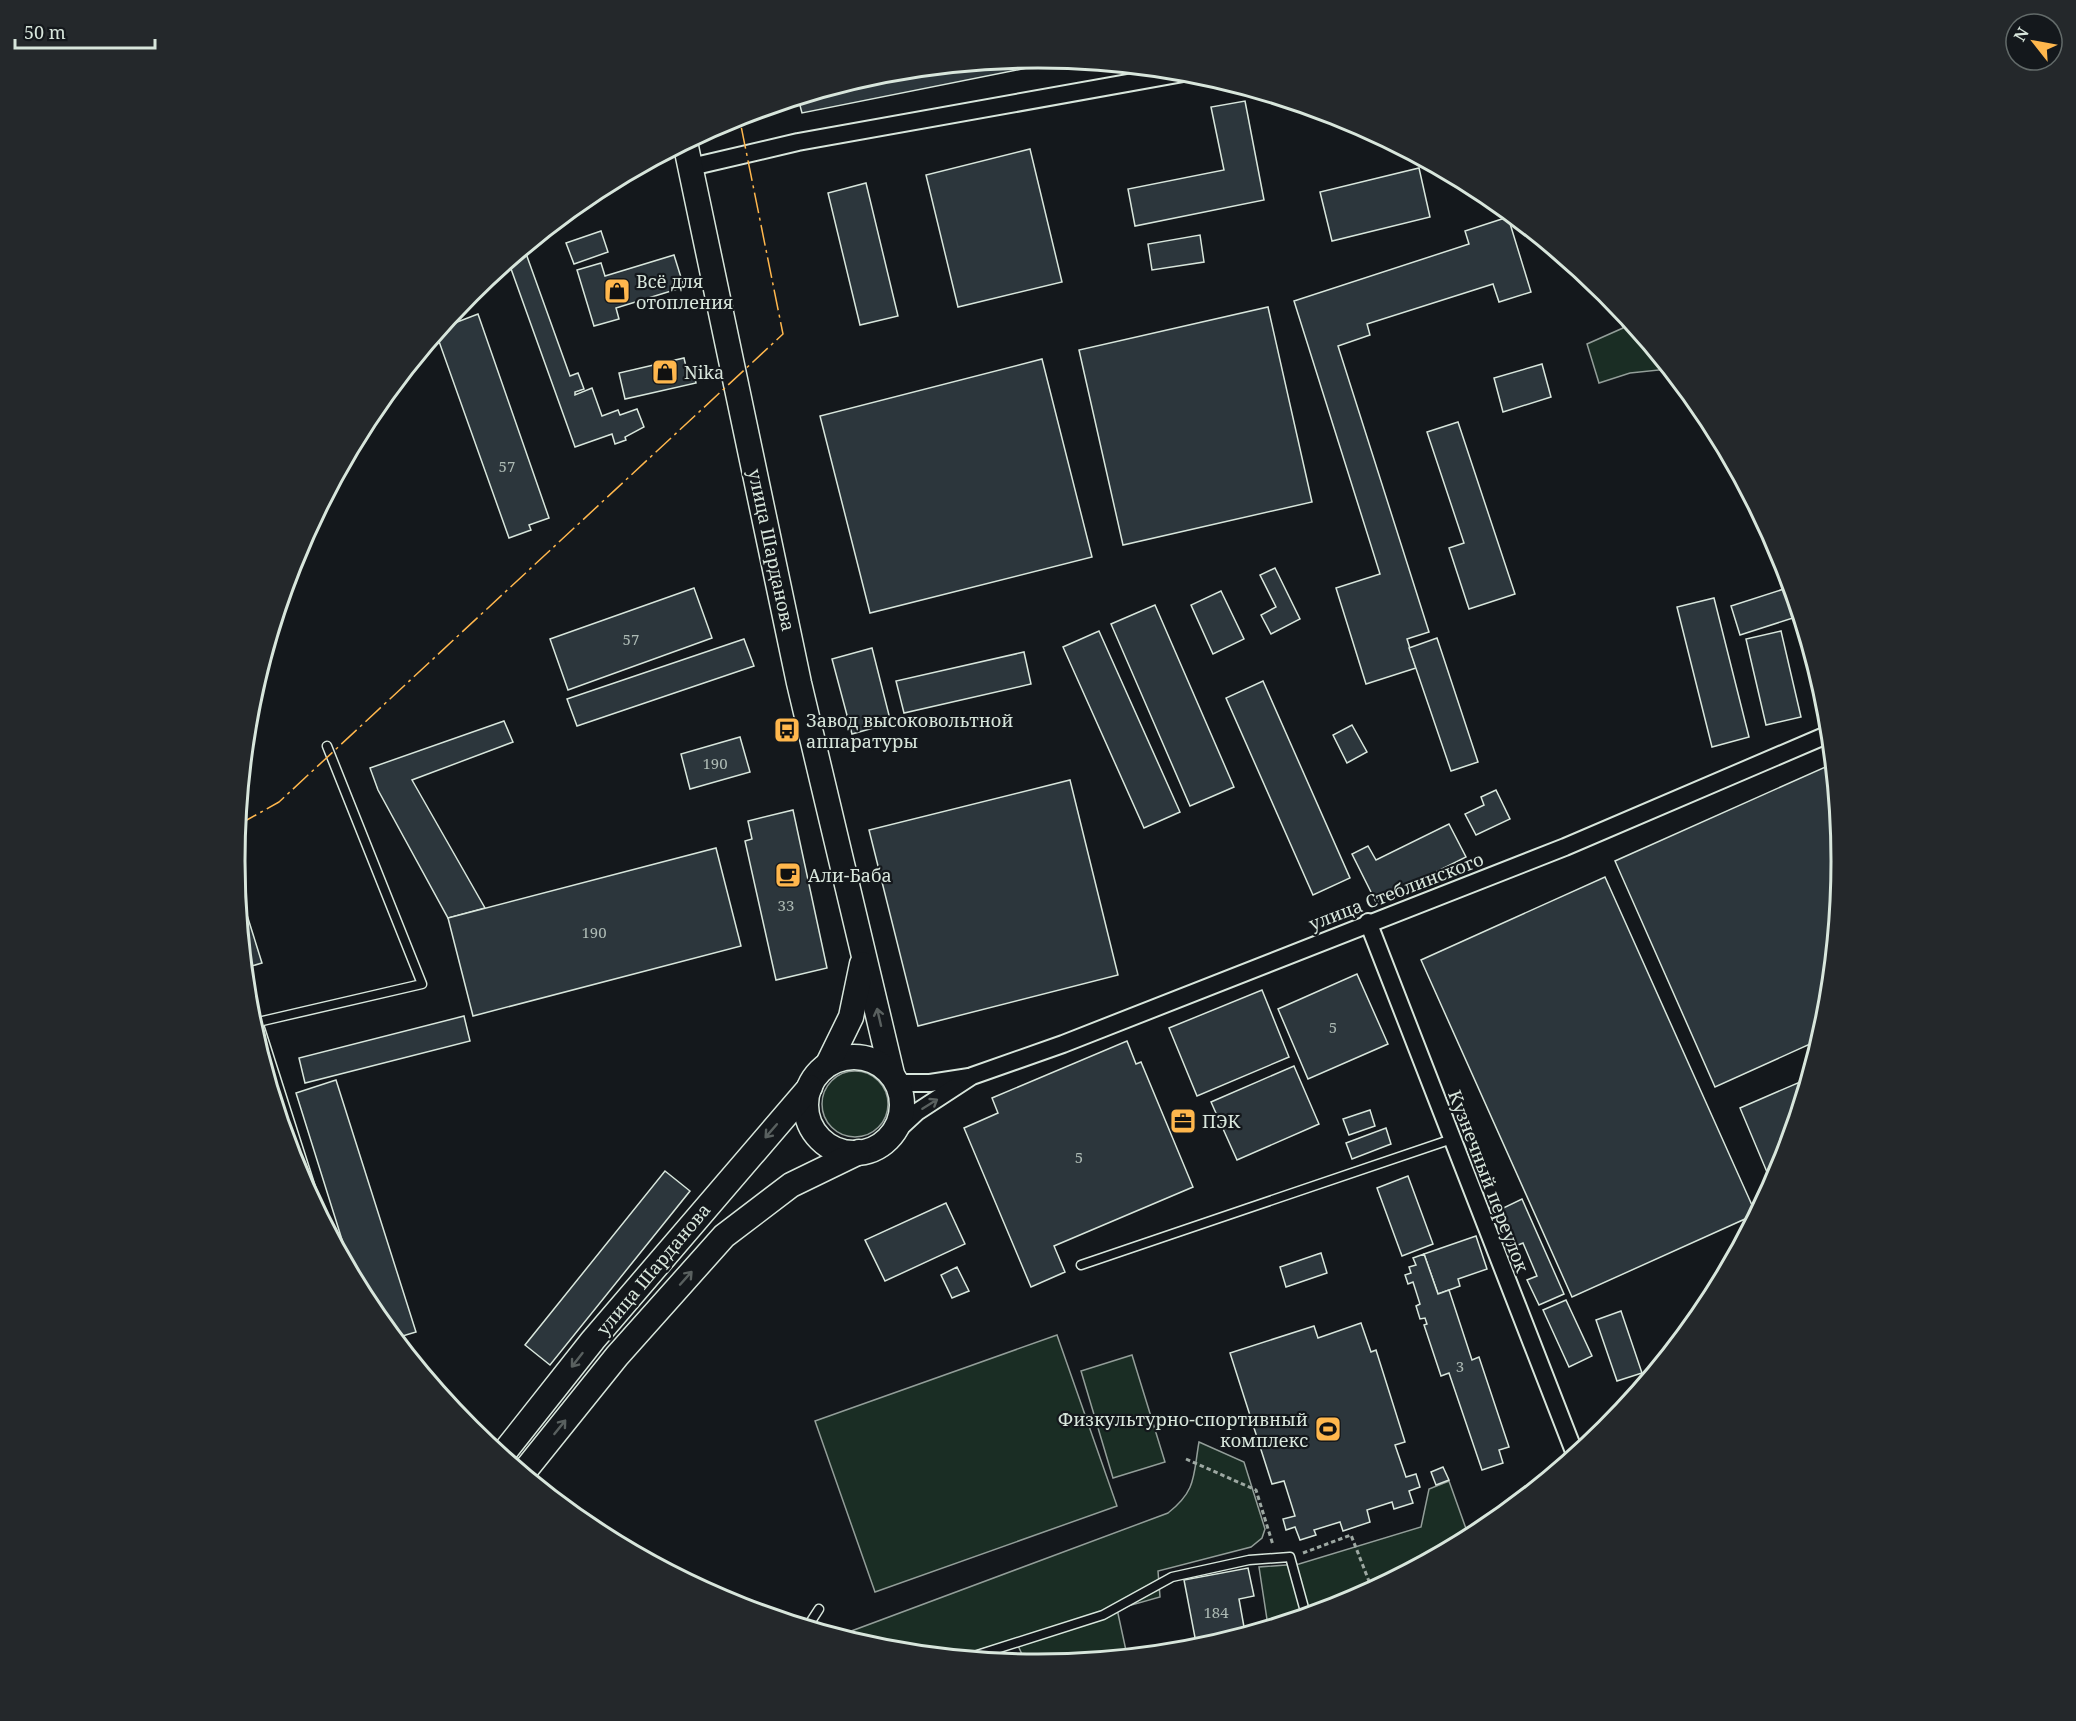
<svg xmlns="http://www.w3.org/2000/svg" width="2076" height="1721" viewBox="0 0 2076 1721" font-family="'Noto Serif',serif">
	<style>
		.green { fill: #1a2d24; stroke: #939e99; stroke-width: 1.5 }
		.building { fill: #2c363c; stroke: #d8e6dc; stroke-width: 1.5 }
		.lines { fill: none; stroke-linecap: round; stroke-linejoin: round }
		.lane-casing { stroke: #d8e6dc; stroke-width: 11 }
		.street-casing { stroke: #d8e6dc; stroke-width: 20 }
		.secondary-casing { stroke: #d8e6dc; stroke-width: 27 }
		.path { stroke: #9da8a2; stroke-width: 3; stroke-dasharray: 4.5 3; stroke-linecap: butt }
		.lane { stroke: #14181c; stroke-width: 8 }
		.street { stroke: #14181c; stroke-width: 16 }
		.secondary { stroke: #14181c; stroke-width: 24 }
		.power { stroke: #ffb74d; stroke-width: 1.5; stroke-dasharray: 21 4.5 3 4.5; stroke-linecap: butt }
		.oneway { stroke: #59605f }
		.labels { text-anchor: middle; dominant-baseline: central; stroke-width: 4.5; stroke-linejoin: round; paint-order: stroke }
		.number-label { font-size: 15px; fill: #adbab4 }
		.poi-label { font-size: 18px; fill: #d8e6dc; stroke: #14181c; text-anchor: start }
		.street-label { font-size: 18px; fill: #d8e6dc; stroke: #14181c }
		.rim { fill: none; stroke: #d8e6dc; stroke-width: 3 }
	</style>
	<rect width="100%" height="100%" fill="#14181c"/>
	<g class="green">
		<polygon points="1613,300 1669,369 1630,373 1599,383 1587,344 1623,328"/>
		<circle cx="855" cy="1104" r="33"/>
		<polygon points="1057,1335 1117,1506 875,1592 815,1421"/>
		<polygon points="1132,1355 1165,1462 1113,1478 1081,1371"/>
		<path d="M1199,1442L1244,1462L1265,1529L1262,1538L1251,1547L1158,1571L1160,1597L1117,1609L1127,1655L1038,1664L1026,1663L1015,1639L959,1656L881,1648L838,1636L1168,1513C1197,1490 1193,1476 1199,1442Z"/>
		<polygon points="1449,1481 1469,1537 1345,1603 1268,1626 1259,1567 1299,1564 1421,1527 1429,1489"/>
	</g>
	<g class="building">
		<polygon points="1038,57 1062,61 802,113 798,98 885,72"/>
		<polygon points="1245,101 1264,200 1135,226 1128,189 1224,170 1211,107"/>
		<polygon points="1030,149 1062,282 958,307 926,175"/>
		<polygon points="1419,168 1430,217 1332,241 1320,192"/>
		<polygon points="866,183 898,316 860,325 828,193"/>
		<polygon points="1508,217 1531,292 1499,302 1493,284 1367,324 1370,335 1338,346 1429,632 1407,639 1416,668 1366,684 1336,588 1380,574 1294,301 1469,244 1465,231"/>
		<polygon points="601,231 608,252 574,264 566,243"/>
		<polygon points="1200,235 1204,262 1152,270 1148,244"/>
		<polygon points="524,248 570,376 578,373 584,389 575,392 575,395 592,388 602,416 618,410 620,415 637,409 644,427 625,437 626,440 615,444 612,434 575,447 510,266 496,271"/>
		<polygon points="674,255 684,287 616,308 619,319 594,326 577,270 601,263 605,276"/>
		<polygon points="1268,307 1312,502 1123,545 1079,350"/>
		<polygon points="478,314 549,518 529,525 531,530 509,538 436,333 450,317 452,324"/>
		<polygon points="684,358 687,371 693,370 696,383 625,399 619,373"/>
		<polygon points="1042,359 1092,557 870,613 820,416"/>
		<polygon points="1542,364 1551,397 1503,412 1494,378"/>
		<polygon points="1458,422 1515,594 1469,609 1449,548 1464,543 1427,432"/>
		<polygon points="1275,568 1300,619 1271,634 1261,615 1276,607 1260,575"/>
		<polygon points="694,588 712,638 568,690 550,639"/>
		<polygon points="1787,588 1796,617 1740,635 1731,606"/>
		<polygon points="1221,591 1244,639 1213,654 1191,605"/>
		<polygon points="1714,598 1749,737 1712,747 1677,607"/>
		<polygon points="1155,605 1234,787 1190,806 1111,624"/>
		<polygon points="1099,631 1180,812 1144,828 1063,647"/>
		<polygon points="1781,631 1801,717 1766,725 1746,639"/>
		<polygon points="1437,638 1478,762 1451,771 1409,648"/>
		<polygon points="744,639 754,666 577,726 567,699"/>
		<polygon points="872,648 891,723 852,734 832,659"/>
		<polygon points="1024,652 1031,684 904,713 896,681"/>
		<polygon points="1263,681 1350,878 1313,895 1226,698"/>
		<polygon points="504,721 513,742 412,780 485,908 448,918 378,790 370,768"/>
		<polygon points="1352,725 1367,752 1347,763 1333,735"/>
		<polygon points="740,737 750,772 690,789 681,754"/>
		<polygon points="1832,764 1841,861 1826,1018 1819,1040 1715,1087 1615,861"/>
		<polygon points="1070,780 1118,975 918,1026 869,830"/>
		<polygon points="1496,790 1510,819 1476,835 1465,814 1484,805 1481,797"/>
		<polygon points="793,810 827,968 776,980 745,841 752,839 748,821"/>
		<polygon points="1449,824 1466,857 1376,902 1352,854 1368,846 1376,860"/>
		<polygon points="716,848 741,946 473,1016 448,918"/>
		<polygon points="1605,877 1756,1214 1572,1297 1421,960"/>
		<polygon points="236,880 262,963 245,968"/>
		<polygon points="1357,974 1388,1044 1308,1079 1278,1009"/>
		<polygon points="1262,990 1289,1057 1197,1096 1169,1028"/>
		<polygon points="464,1016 470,1041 305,1083 299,1058"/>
		<polygon points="1127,1041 1136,1064 1141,1062 1193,1187 1054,1246 1065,1272 1031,1287 964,1128 998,1113 992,1098"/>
		<polygon points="1294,1066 1319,1124 1237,1160 1211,1102"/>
		<polygon points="1807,1079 1780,1168 1772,1184 1740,1108"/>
		<polygon points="336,1080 416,1332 396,1338 370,1307 354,1278 296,1093"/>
		<polygon points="1370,1110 1375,1126 1349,1135 1343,1119"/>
		<polygon points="1386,1128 1391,1144 1352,1159 1346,1143"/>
		<polygon points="665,1171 690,1191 550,1365 525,1345"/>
		<polygon points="1408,1176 1433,1244 1402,1256 1377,1188"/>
		<polygon points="1522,1199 1564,1294 1539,1305 1527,1280 1537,1276 1523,1243 1513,1247 1497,1211"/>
		<polygon points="946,1203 965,1244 885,1281 865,1240"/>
		<polygon points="1476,1236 1487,1269 1458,1279 1460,1286 1438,1294 1424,1254"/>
		<polygon points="1321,1253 1327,1273 1286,1287 1280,1267"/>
		<polygon points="1424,1254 1438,1294 1449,1290 1472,1360 1479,1357 1509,1447 1499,1450 1503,1463 1482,1470 1449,1373 1441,1376 1424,1325 1427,1324 1425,1318 1420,1319 1416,1306 1420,1304 1413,1282 1408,1284 1405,1275 1411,1273 1409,1267 1416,1265 1413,1258"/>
		<polygon points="957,1267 969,1291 952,1298 941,1275"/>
		<polygon points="1566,1300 1592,1356 1569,1367 1543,1310"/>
		<polygon points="1621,1311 1642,1373 1617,1381 1596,1320"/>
		<polygon points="1361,1323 1371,1352 1376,1350 1405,1442 1395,1445 1406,1477 1416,1474 1420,1487 1409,1491 1413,1503 1394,1509 1392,1502 1367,1510 1370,1522 1343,1531 1340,1522 1314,1530 1316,1535 1300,1540 1295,1527 1286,1530 1283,1519 1295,1516 1284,1481 1272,1484 1230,1353 1314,1326 1318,1338"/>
		<polygon points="1443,1467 1449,1480 1436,1485 1431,1472"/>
		<polygon points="1248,1568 1254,1596 1239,1599 1244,1627 1248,1626 1250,1632 1197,1648 1184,1580"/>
	</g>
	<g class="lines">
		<defs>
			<g id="lane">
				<polyline points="317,1207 258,1022 422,984 327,746"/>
				<polyline points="1081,1265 1452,1139"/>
				<polyline points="808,1626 819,1609"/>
				<polyline points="971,1657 1103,1615 1172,1577 1249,1560 1290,1557 1306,1615"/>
			</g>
			<g id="street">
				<polyline points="691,167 798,142 1189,72"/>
				<polyline points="1368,922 1575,1454"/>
				<polyline points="897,1083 930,1083 969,1077"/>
				<polyline points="891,1136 917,1112 972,1076 1063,1044 1565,847 1829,734"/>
			</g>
			<g id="secondary">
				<polyline points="685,142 799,683 892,1074"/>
				<circle cx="854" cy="1105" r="48"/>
				<polyline points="828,1064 851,1017 862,964"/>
				<polyline points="502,1455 593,1340 810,1087"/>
				<polyline points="523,1473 617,1356 724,1236 791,1185 859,1152"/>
			</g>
		</defs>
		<use href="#lane" class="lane-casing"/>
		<use href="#street" class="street-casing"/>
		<use href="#secondary" class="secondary-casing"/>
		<g class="path">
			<polyline points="1186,1459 1256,1490 1273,1545"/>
			<polyline points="1303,1553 1351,1535 1372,1589"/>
		</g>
		<use href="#lane" class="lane"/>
		<use href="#street" class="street"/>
		<use href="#secondary" class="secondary"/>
		<polyline class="power" points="238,825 279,802 783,334 739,116"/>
	</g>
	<defs><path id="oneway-shaft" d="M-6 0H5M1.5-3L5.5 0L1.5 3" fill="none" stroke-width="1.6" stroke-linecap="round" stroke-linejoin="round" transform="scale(1.5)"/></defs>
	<g class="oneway">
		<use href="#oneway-shaft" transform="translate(879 1017) rotate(-103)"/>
		<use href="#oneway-shaft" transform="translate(930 1104) rotate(-32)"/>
		<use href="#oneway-shaft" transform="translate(771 1131) rotate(131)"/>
		<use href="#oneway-shaft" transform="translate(686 1278) rotate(-48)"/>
		<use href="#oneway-shaft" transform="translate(577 1360) rotate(128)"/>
		<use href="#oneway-shaft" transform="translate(560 1427) rotate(-51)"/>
	</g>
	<defs>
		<symbol id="shop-square" viewBox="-11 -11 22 22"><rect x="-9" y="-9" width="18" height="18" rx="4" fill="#ffb74d" stroke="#14181c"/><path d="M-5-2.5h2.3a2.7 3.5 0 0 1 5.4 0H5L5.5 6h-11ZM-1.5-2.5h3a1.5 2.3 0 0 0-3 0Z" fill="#111"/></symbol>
		<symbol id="bus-square" viewBox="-11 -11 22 22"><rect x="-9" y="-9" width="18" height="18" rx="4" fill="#ffb74d" stroke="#14181c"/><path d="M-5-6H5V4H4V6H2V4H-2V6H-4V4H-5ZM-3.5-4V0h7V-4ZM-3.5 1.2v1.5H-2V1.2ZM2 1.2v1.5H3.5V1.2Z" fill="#111"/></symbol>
		<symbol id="cafe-square" viewBox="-11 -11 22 22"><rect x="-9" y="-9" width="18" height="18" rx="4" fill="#ffb74d" stroke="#14181c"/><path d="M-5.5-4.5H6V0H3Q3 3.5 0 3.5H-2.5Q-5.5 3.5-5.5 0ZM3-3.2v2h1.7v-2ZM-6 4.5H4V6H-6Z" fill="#111"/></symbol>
		<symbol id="office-square" viewBox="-11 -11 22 22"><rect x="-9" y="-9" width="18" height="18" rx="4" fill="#ffb74d" stroke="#14181c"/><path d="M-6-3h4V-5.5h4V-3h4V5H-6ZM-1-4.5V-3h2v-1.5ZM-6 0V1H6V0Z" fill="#111"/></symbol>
		<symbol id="stadium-square" viewBox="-11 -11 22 22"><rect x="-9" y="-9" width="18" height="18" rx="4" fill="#ffb74d" stroke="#14181c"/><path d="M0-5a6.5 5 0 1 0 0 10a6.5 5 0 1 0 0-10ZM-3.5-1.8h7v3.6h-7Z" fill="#111"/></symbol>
	</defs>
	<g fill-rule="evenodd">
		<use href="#shop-square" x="602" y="276" width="30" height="30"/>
		<use href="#shop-square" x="650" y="357" width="30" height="30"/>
		<use href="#bus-square" x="772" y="715" width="30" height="30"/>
		<use href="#cafe-square" x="773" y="860" width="30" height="30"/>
		<use href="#office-square" x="1168" y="1106" width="30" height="30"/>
		<use href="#stadium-square" x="1313" y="1414" width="30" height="30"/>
	</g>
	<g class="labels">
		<g class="number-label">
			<text x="507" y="466">57</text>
			<text x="631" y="639">57</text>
			<text x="715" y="763">190</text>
			<text x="786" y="905">33</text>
			<text x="594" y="932">190</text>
			<text x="1333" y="1027">5</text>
			<text x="1079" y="1157">5</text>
			<text x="1460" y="1366">3</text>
			<text x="1216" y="1612">184</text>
		</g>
		<g class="poi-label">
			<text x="636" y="281">Всё для<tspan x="636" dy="21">отопления</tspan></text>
			<text x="684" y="372">Nika</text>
			<text x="806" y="720">Завод высоковольтной<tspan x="806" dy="21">аппаратуры</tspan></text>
			<text x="808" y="875">Али-Баба</text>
			<text x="1202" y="1121">ПЭК</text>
			<text x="1308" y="1419" text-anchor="end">Физкультурно-спортивный<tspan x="1308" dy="21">комплекс</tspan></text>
		</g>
		<g class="street-label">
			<text transform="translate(772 550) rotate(78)">улица Шарданова</text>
			<text transform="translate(1396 891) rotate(-21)">улица Стеблинского</text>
			<text transform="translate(1489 1181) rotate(69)">Кузнечный переулок</text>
			<text transform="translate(653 1269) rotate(-50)">улица Шарданова</text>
		</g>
	</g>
	<path d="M0 0H2076V1721H0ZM245 861a793 793 0 1 1 1586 0a793 793 0 1 1-1586 0Z" fill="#24282b" fill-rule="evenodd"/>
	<path class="rim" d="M245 861a793 793 0 1 1 1586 0a793 793 0 1 1-1586 0Z"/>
	<g transform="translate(2034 42) rotate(301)"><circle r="28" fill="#14181c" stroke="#626a69" stroke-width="1.5"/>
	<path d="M0-4.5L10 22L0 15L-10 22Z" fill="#ffb74d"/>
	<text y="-9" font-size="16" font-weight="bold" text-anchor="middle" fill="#d8e6dc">N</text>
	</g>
	<path d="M15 39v9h140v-9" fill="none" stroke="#d8e6dc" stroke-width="3"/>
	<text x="24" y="39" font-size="18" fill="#d8e6dc" stroke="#14181c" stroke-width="4.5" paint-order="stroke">50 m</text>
</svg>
